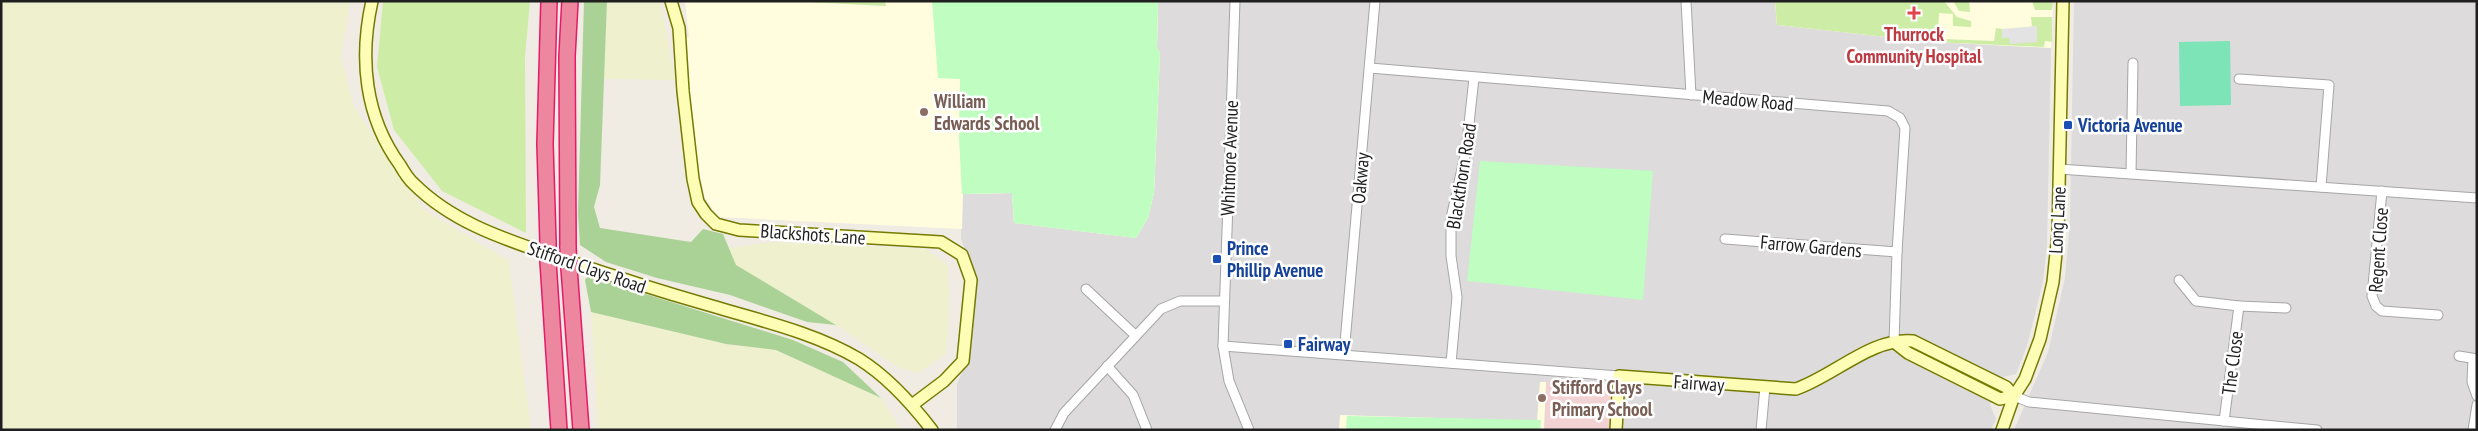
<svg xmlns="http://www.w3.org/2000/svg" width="2478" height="431" viewBox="0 0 2478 431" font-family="'PT Sans Narrow',sans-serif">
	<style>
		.residential { fill: #dddbdc }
		.commercial { fill: #f2d2d2 }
		.education { fill: #fffdde }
		.farmland { fill: #eff0ce }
		.grass { fill: #cdeda7 }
		.forest { fill: #abd296 }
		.park { fill: #bffdc1 }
		.pitch { fill: #7de4b7 }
		.parking { fill: #e3e3e3 }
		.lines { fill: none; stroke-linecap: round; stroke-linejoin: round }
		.street-casing { stroke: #a6a6a6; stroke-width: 11 }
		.secondary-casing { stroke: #747b00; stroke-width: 14 }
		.highway-casing { stroke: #e61a69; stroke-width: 18 }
		.street { stroke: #fff; stroke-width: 9 }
		.secondary { stroke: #fdfdb5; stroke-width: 11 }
		.highway { stroke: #ec879f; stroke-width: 15 }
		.highway-bridge-casing { stroke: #e61a69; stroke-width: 18; stroke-linecap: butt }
		.highway-bridge { stroke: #ec879f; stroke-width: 15 }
		.health-dot { fill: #e0444e; stroke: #fff; stroke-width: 2 }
		.education-dot { fill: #8d6e63; stroke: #fff; stroke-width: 2 }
		.transit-dot { fill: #1a4fb4; stroke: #fff; stroke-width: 2 }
		.labels { text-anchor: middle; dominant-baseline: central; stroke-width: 5; stroke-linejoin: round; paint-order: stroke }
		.health-label { font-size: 19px; font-weight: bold; fill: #be3a42; stroke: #fff }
		.street-label { font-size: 19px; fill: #1f1f1f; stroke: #fff }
		.education-label { font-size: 19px; font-weight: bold; fill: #785e54; stroke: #fff; text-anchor: start }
		.transit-label { font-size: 19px; font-weight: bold; fill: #164399; stroke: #fff; text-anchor: start }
	</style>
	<rect width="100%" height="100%" fill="#f0ece4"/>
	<g class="residential">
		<polygon points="1158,1 1775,1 1777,25 2051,48 2047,245 2043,282 2027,346 2016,374 2003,377 1990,405 1996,419 1991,430 957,430 957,383 968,360 973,277 961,238 962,194 1012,193 1014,222 1148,218 1154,193 1160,53 1157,48"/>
		<polygon points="2074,1 2477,1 2477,430 2014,430 2048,352 2065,278 2070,219"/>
	</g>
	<polygon class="commercial" points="1547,380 1624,385 1622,430 1545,430"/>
	<g class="education">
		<polygon points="685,1 788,1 885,6 885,1 1158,1 1157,48 1160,53 1154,193 1148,218 1136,238 1014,223 1012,193 963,194 962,229 718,217 705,198 697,162 682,38 689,37"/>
		<polygon points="1775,1 2053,1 2051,48 1932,42 1777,25"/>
		<polygon points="1540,382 1546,382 1544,430 1339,430 1340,415 1537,421"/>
	</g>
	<g class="farmland">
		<polygon points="1,1 350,1 341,57 354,107 424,210 509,261 531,430 1,430"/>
		<polygon points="607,1 660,1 675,80 604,79"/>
		<polygon points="772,242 926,249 948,266 949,311 946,353 919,373 899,368 836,325 735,265 729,248"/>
		<polygon points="591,312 726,344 776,350 881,398 901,430 598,430"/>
	</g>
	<g class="grass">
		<polygon points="383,1 530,1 525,57 526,233 442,191 394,130 377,67"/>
		<polygon points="788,1 885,1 886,6"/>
		<polygon points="1775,1 1944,1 1957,17 1971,21 1971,27 1953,26 1953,14 1939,13 1938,35 1943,39 1994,41 1996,28 2002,29 2002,38 2037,26 2032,27 2031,17 2052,17 2052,42 2045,41 2044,47 1932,42 1777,25"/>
		<polygon points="1953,1 1969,1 1970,12 1959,11"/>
		<polygon points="2032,1 2053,1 2052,10 2035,10"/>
	</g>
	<g class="forest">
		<polygon points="584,1 607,1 600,185 594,207 600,228 691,242 703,229 723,234 736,265 836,325 807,322 730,295 657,278 606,262 580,245 578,213"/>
		<polygon points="588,276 793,340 843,362 881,398 776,350 726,344 591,312 585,280"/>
	</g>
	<g class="park">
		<polygon points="932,1 1158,1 1157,48 1160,53 1154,193 1148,218 1136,238 1014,223 1012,193 962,194 959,137 960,79 938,78"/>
		<polygon points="1480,161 1653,171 1643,300 1467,281"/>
		<polygon points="1347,416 1541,420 1540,430 1346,430"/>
	</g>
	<polygon class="pitch" points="2230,41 2231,105 2180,106 2179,42"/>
	<polygon class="parking" points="2037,26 2037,42 2010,44 2009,38 2002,38 2002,29"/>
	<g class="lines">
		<defs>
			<g id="street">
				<polyline points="1235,1 1223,346 1229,381 1249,430"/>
				<polyline points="1686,1 1691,95"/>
				<polyline points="1370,68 1888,111 1900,118 1905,128 1897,252 1894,342"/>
				<polyline points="2239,79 2329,85 2321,187"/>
				<polyline points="2059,169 2477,198"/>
				<polyline points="2131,173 2133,63"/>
				<polyline points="2382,191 2372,296 2376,306 2382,311 2438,315"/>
				<polyline points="1725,239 1897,252"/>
				<polyline points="2179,280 2196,301 2239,306 2224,421"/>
				<polyline points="1086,289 1135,335"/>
				<polyline points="2239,306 2286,308"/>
				<polyline points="1223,346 1619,376"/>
				<polyline points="1344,354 1375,1"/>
				<polyline points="2459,356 2477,359"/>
				<polyline points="2473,359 2472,382 2477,396"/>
				<polyline points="1451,363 1457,297 1451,256 1451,218 1466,151 1474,78"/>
				<polyline points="1107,366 1133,395 1147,430"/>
				<polyline points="2014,396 2029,402 2317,430"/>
				<polyline points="1055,430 1064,413 1161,309 1180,301 1224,301"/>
				<polyline points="1761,430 1765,387"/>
				<polyline points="2473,430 2477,405"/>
			</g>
			<g id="secondary">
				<path d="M372,1C359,59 365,117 400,165C404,172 408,179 414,184C450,220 498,237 545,253C600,272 656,290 712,306C762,321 815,333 859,359C888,377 912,404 932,430"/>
				<polyline points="671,1 679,28 683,91 693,179 698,202 706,214 716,224 739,230 941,242 962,255 971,280 963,361 944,381 912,405"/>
				<polyline points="1894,342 1908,353 2000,399 2014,396"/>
				<path d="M1616,430L1619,376L1796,389C1834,376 1872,337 1913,341L2006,387L2014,396"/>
				<polyline points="2002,430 2014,396 2025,379 2040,339 2053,282 2058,234 2063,1"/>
			</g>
			<g id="highway">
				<polyline points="548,242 545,144 549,1"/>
				<polyline points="568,248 567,56 570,1"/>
				<polyline points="548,261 559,430"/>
				<polyline points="569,268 581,430"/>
			</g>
		</defs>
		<use href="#street" class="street-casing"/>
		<use href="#secondary" class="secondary-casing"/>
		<use href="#highway" class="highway-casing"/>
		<use href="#street" class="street"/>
		<use href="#secondary" class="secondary"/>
		<use href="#highway" class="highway"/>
		<defs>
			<g id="highway-bridge">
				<polyline points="548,242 548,261"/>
				<polyline points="568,248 569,268"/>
			</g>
		</defs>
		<use href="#highway-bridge" class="highway-bridge-casing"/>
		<use href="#highway-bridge" class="highway-bridge"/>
	</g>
	<path class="health-dot" d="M1911.5 5.5h5v5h5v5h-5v5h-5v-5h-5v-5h5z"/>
	<g class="education-dot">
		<circle cx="924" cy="112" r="5"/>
		<circle cx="1542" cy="398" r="5"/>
	</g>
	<g class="transit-dot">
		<rect x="2063" y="120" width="10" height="10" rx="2.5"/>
		<rect x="1212" y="254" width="10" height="10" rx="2.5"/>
		<rect x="1283" y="339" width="10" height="10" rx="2.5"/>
	</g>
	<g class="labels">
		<g class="health-label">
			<text x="1914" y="34">Thurrock<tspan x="1914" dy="22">Community Hospital</tspan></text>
		</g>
		<g class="street-label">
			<text transform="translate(1748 100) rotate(5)">Meadow Road</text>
			<text transform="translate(1229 158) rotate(-88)">Whitmore Avenue</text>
			<text transform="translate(1461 176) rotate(-81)">Blackthorn Road</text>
			<text transform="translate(1360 178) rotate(-85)">Oakway</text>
			<text transform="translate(2057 220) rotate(-87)">Long Lane</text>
			<text transform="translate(813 234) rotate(4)">Blackshots Lane</text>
			<text transform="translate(1811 246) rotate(5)">Farrow Gardens</text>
			<text transform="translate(2378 250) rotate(-86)">Regent Close</text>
			<text transform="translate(587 267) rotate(19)">Stifford Clays Road</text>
			<text transform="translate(2232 363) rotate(-83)">The Close</text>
			<text transform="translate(1699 383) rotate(4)">Fairway</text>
		</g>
		<g class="education-label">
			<text x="934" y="101">William<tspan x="934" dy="22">Edwards School</tspan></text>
			<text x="1552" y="387">Stifford Clays<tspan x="1552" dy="22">Primary School</tspan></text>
		</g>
		<g class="transit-label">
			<text x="2078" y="125">Victoria Avenue</text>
			<text x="1227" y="248">Prince<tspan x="1227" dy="22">Phillip Avenue</tspan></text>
			<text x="1298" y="344">Fairway</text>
		</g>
	</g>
	<rect width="2478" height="431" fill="none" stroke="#1f1f1f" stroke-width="5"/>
</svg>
